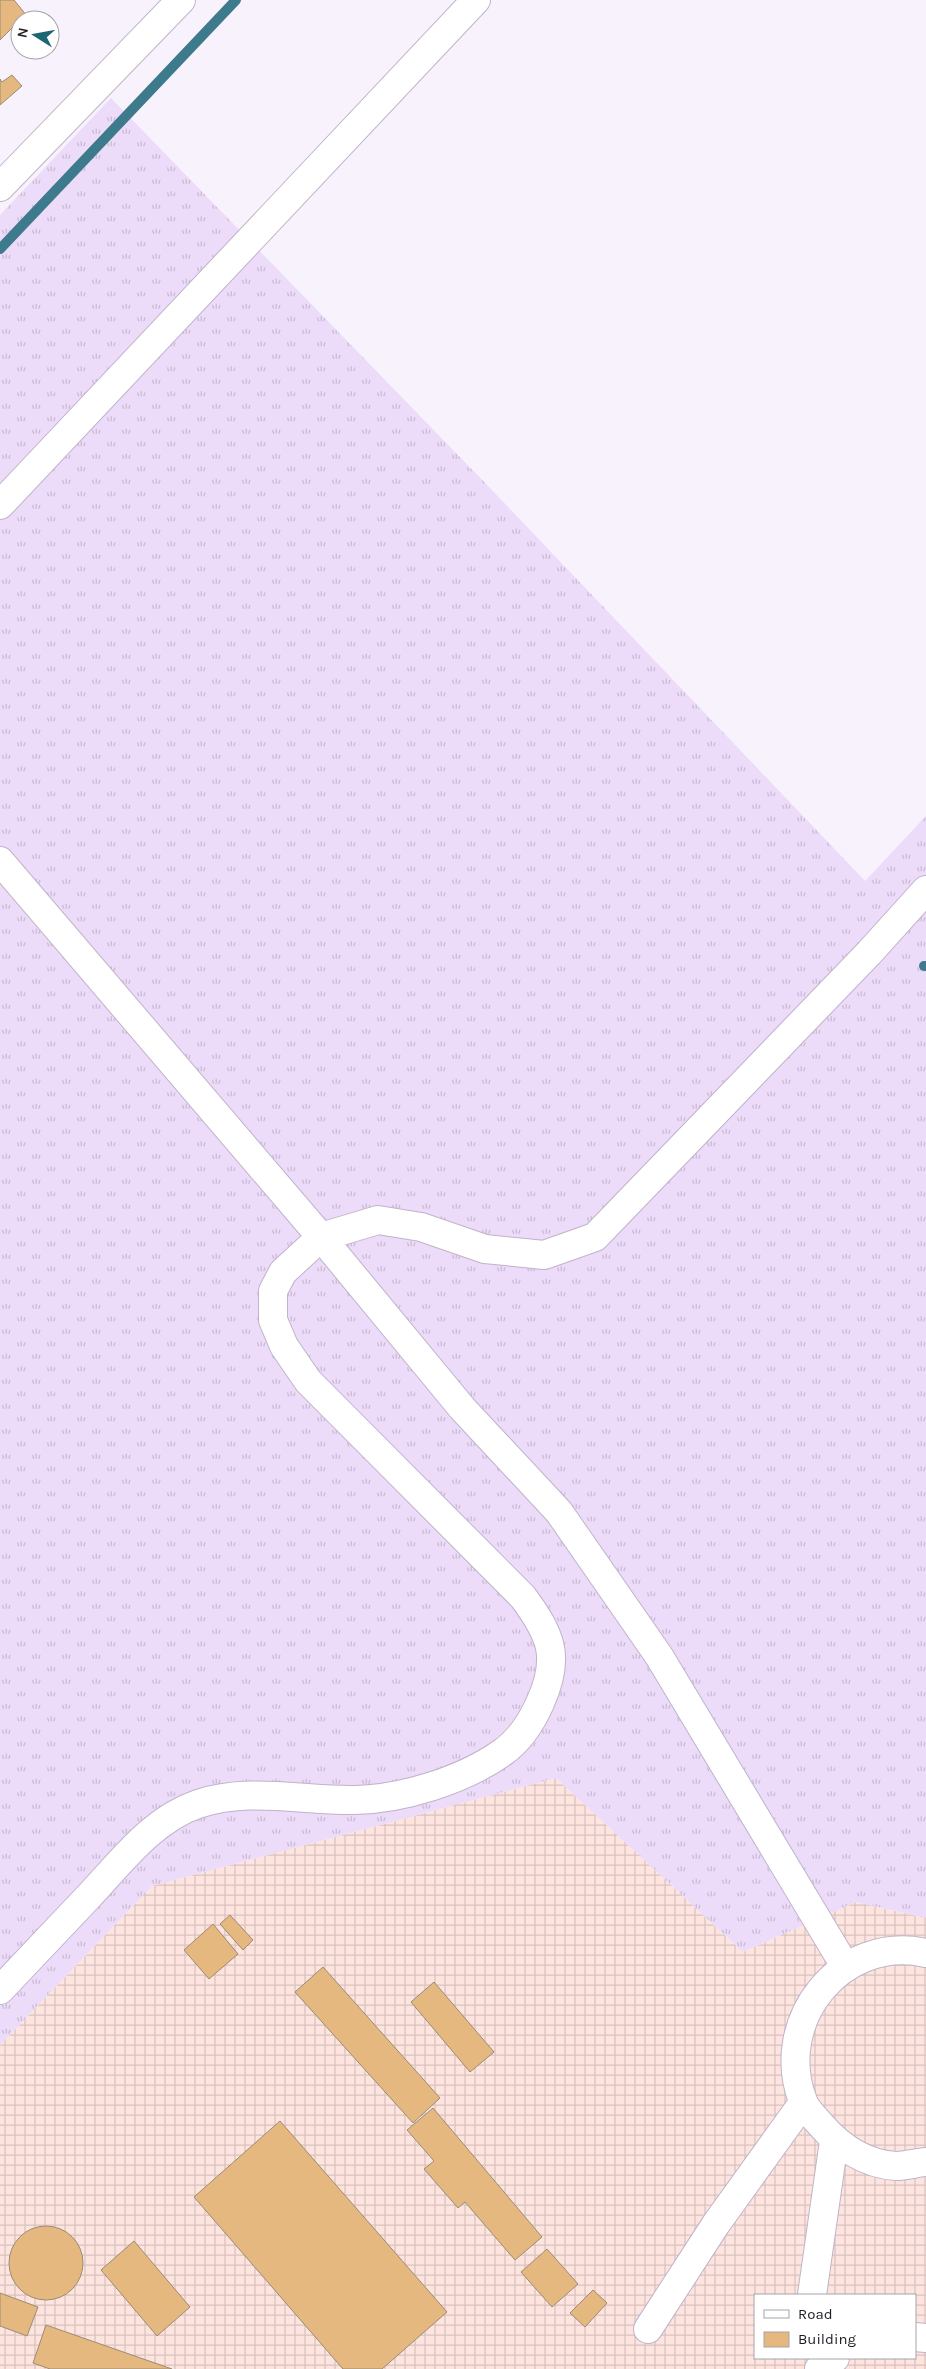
<svg xmlns="http://www.w3.org/2000/svg" width="926" height="2369" viewBox="0 0 926 2369" font-family="Karla,sans-serif">
	<style>
		.industrial { fill: url(#industrial-grid); fill-rule: evenodd }
		.grass { fill: url(#grass-tufts) }
		.lines { fill: none; stroke-linecap: round; stroke-linejoin: round }
		.stream { stroke: #3d7a8b; stroke-width: 10 }
		.building { fill: #e4b87e; stroke: #9b8b76 }
		.minor-casing { stroke: #c0b3ca; stroke-width: 30 }
		.minor { stroke: #fff; stroke-width: 28 }
	</style>
	<defs>
		<pattern id="industrial-grid" width="8" height="8" patternUnits="userSpaceOnUse" patternTransform="scale(1.25)"><rect width="8" height="8" fill="#fee4df"/><path d="M0 4h8M4 0v8" fill="none" stroke="#d9c3bf"/></pattern>
		<pattern id="grass-tufts" width="24" height="20" patternUnits="userSpaceOnUse" patternTransform="scale(1.25)"><rect width="24" height="20" fill="#ecdbf9"/><path d="M3 7l-1-3M5 7V3M7 7l1-3M15 17l-1-3M17 17v-4M19 17l1-3" fill="none" stroke="#cabbd5"/></pattern>
	</defs>
	<rect width="100%" height="100%" fill="#f7f2fc"/>
	<path class="industrial" d="M556,1778L743,1952L856,1902L926,1918V2369H0V2045L152,1886ZM755,2295H915V2358H755Z"/>
	<polygon class="grass" points="111,98 488,486 865,881 926,816 926,1918 856,1902 743,1952 556,1778 152,1886 0,2045 0,215"/>
	<g class="lines">
		<g class="stream">
			<polyline points="0,249 236,0"/>
			<polyline points="924,966 926,966"/>
		</g>
	</g>
	<g class="building">
		<polygon points="0,0 14,0 27,16 20,20 0,40"/>
		<polygon points="12,75 22,86 0,105 0,79 2,82"/>
		<polygon points="230,1915 253,1940 243,1950 220,1924"/>
		<polygon points="213,1924 238,1954 209,1979 184,1950"/>
		<polygon points="323,1967 440,2098 413,2123 295,1992"/>
		<polygon points="434,1982 494,2052 470,2072 411,2002"/>
		<polygon points="433,2108 542,2237 515,2260 465,2202 458,2208 424,2169 434,2161 407,2130"/>
		<polygon points="280,2121 447,2312 382,2369 343,2369 194,2197"/>
		<circle cx="46" cy="2263" r="37"/>
		<polygon points="134,2241 190,2307 157,2336 101,2270"/>
		<polygon points="547,2249 578,2284 552,2307 521,2272"/>
		<polygon points="593,2290 607,2303 585,2327 570,2313"/>
		<polygon points="0,2293 38,2307 27,2336 0,2326"/>
		<polygon points="46,2325 172,2369 50,2369 33,2363"/>
	</g>
	<g class="lines">
		<defs>
			<g id="minor">
				<polyline points="0,187 181,0"/>
				<polyline points="0,505 476,0"/>
				<polyline points="0,861 321,1237 462,1408 559,1512 659,1656 845,1966"/>
				<path d="M926,1953C841,1934 772,2021 803,2101C806,2110 815,2118 821,2125C840,2147 866,2164 896,2166C905,2166 916,2163 926,2162"/>
				<path d="M0,1990C30,1958 60,1927 90,1895C121,1862 153,1819 198,1804C249,1787 302,1801 355,1800C403,1799 464,1780 503,1752C520,1740 532,1721 540,1703C561,1657 551,1635 523,1597L308,1381L284,1346L273,1320V1291L283,1272L321,1237L378,1220L421,1227L485,1249L544,1255L595,1237L869,953L926,890"/>
				<polyline points="812,2295 834,2141"/>
				<polyline points="648,2329 716,2224 803,2103"/>
				<polyline points="915,2337 926,2338"/>
				<polyline points="819,2369 835,2358"/>
			</g>
		</defs>
		<use href="#minor" class="minor-casing"/>
		<use href="#minor" class="minor"/>
	</g>
	<rect x="754" y="2294" width="162" height="65" fill="#ffffff" stroke="#a5a3a7"/>
	<rect x="764" y="2310" width="25" height="8" fill="#ffffff" stroke="#a5a3a7"/>
	<text x="798" y="2319" font-size="15" fill="#1f1a23">Road</text>
	<rect x="764" y="2332" width="25" height="15" fill="#e4b87e" stroke="#a5a3a7"/>
	<text x="798" y="2344" font-size="15" fill="#1f1a23">Building</text>
	<g transform="translate(35 35) rotate(281)"><circle r="24" fill="#ffffff" stroke="#a5a3a7"/>
	<path d="M0-4L9 19L0 12L-9 19Z" fill="#1c6572"/>
	<text y="-8" font-size="14" font-weight="bold" text-anchor="middle" fill="#1f1a23">N</text>
	</g>
</svg>
